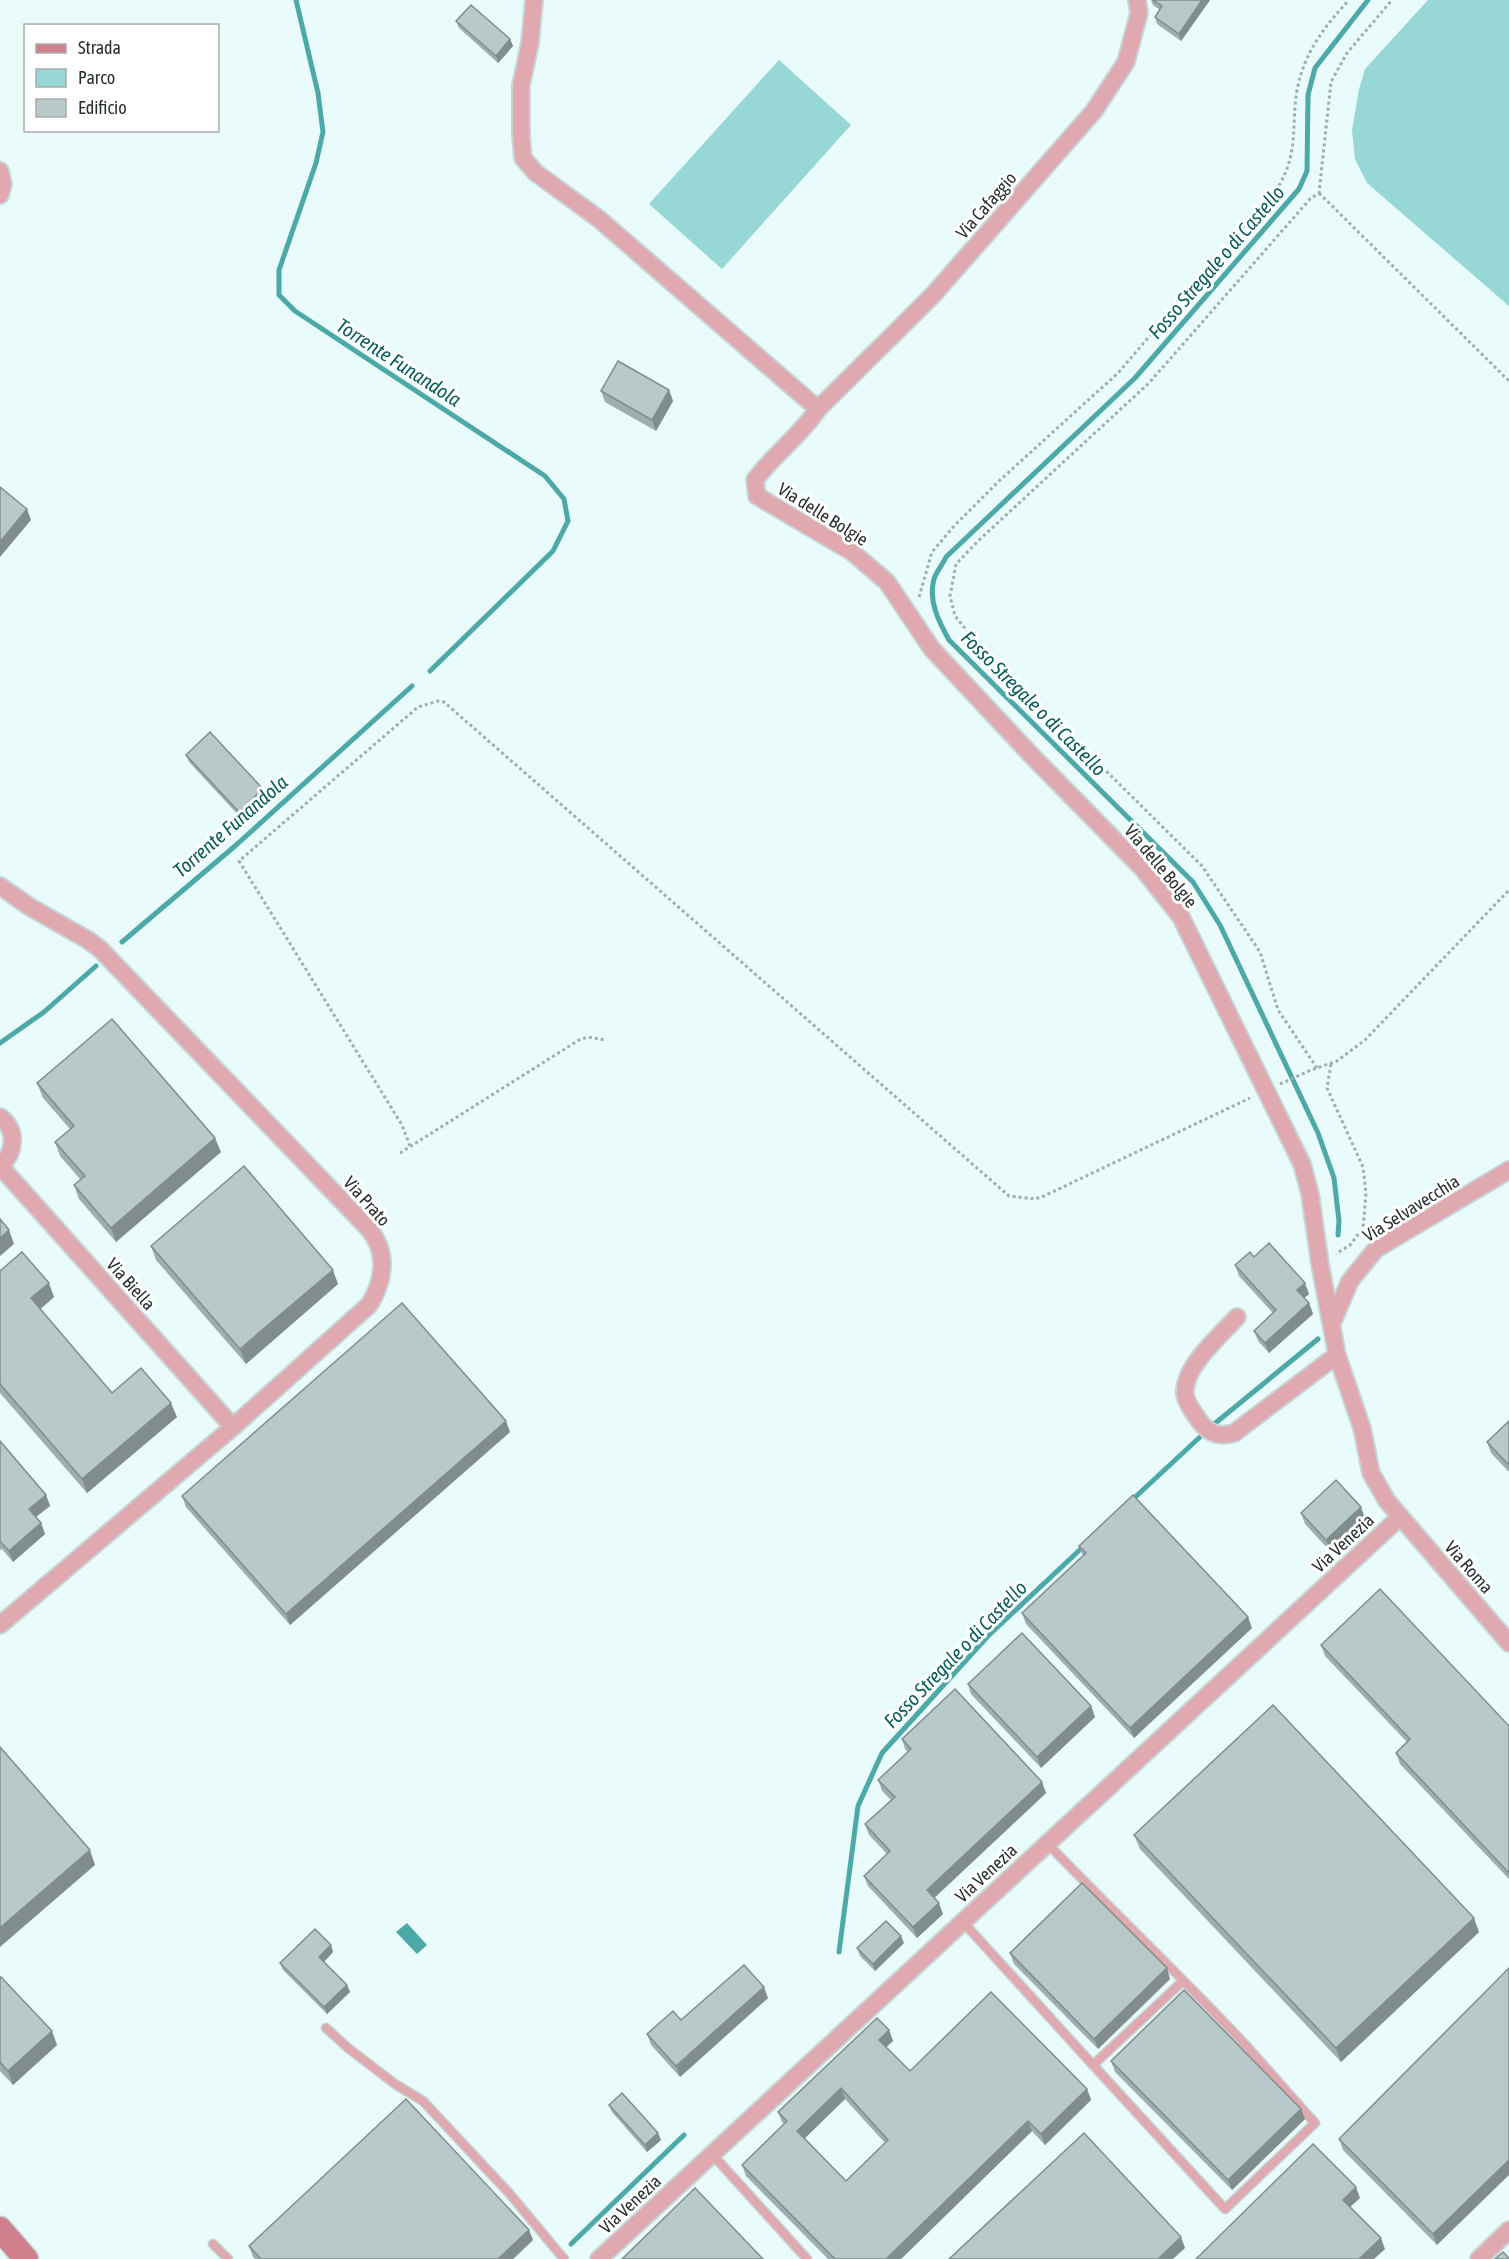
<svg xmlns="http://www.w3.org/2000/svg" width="1509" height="2259" viewBox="0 0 1509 2259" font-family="'Asap Condensed',sans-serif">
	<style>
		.green { fill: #97d7d6 }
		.water { fill: #4da9a8 }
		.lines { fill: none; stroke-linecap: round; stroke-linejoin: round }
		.stream { stroke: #4da9a8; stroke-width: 5 }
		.lane-casing { stroke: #c6d6d6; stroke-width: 11 }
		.street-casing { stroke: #c6d6d6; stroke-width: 20 }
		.secondary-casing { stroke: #c6d6d6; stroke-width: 27 }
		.path { stroke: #a0aead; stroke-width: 3; stroke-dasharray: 3 3; stroke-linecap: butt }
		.lane { stroke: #e0a8af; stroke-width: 8 }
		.street { stroke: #e0a8af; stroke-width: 16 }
		.secondary { stroke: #d0808d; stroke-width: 24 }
		.wall { fill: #9eadad; fill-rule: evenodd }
		.shaded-wall { fill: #818d8d }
		.building { fill: #b8c9c9; stroke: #818d8d; stroke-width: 1.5; fill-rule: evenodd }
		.labels { text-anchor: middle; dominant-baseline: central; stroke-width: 6; stroke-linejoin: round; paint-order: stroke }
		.street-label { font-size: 18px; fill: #282f2e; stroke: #fff }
		.water-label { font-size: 20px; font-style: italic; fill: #0a5c5b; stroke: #fff }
	</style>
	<rect width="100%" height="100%" fill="#e9fbfb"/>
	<g class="green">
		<polygon points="1428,0 1509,0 1509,306 1367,183 1355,159 1352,130 1359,89 1365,69"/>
		<polygon points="779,60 851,125 722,269 649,204"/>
	</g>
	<polygon class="water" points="407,1923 427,1945 417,1954 396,1932"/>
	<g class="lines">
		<g class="stream">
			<polyline points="296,0 318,93 323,132 316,163 279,270 279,295 295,311 545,476 564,499 568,521 553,551 430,671"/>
			<polyline points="122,942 235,846 412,686"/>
			<polyline points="0,1043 44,1012 96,966"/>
			<path d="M1338,1235L1339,1221L1334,1178L1318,1133L1220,925L1193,882L949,640C939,622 928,601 934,579C936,572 943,564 946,557L1135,378L1299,189L1307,171L1308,95L1315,68L1368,0"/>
			<polyline points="1213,1425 1318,1339"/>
			<polyline points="1131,1501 1200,1437"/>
			<polyline points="839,1952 858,1806 882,1753 988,1636 1085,1545"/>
			<polyline points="571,2244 684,2135"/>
		</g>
		<defs>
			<g id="lane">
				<path d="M1047,1843C1110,1909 1177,1972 1239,2038C1265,2066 1289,2095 1315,2123L1225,2209L1093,2065L1183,1981"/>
				<polyline points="963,1922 1093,2065"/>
				<polyline points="326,2028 348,2048 395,2084 423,2101 509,2193 564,2259"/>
				<polyline points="712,2154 807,2259"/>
				<polyline points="213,2244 228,2259"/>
			</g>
			<g id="street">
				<polyline points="534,0 530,43 521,85 521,135 523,158 536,173 599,219 818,409"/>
				<path d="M1137,0L1139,13L1126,62L1094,111L933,295L818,409C801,435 774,454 755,480L757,496L852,552L887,582L932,649L1034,758L1143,869L1181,917L1302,1164L1310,1194L1320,1264L1337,1355L1362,1428L1371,1473L1387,1501L1509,1643"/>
				<polyline points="0,171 3,184 0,195"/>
				<path d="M0,886L30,907L88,940L100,949L368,1228C388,1251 385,1280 369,1305L233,1427L0,1625"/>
				<path d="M0,1117C18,1131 15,1152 0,1167"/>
				<polyline points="1,1167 233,1427"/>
				<path d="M1237,1317C1220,1336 1183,1367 1185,1394C1186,1403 1195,1415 1201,1423C1210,1434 1219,1437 1234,1433L1337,1355"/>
				<polyline points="1332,1323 1350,1281 1376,1249 1509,1170"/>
				<polyline points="599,2259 1400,1517"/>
				<polyline points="1479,2259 1509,2230"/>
			</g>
			<polyline id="secondary" points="0,2229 26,2259"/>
		</defs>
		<use href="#lane" class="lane-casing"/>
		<use href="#street" class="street-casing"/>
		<use href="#secondary" class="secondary-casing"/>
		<g class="path">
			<polyline points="1319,193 1509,381"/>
			<path d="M919,597L932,552L955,525L999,481L1118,373L1280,184C1299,149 1291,126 1297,90C1304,53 1324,27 1349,0"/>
			<polyline points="1331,1064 1327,1088 1363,1167 1366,1193 1363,1228 1350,1245 1336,1254"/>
			<polyline points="1317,1068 1278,1010 1260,952 1202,866 976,642 955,616 950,596 956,564 978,541 1149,383 1310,199 1319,193 1331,82 1347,53 1392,0"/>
			<polyline points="1280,1084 1311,1070 1337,1061 1365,1040 1509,890"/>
			<polyline points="410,1146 402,1125 239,861 418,707 438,701 444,702 1009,1196 1035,1199 1044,1196 1250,1098"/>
			<polyline points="400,1153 579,1040 588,1037 605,1040"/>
		</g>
		<use href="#lane" class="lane"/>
		<use href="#street" class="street"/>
		<use href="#secondary" class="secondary"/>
	</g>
	<g class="wall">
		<polygon points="1151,0 1210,0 1181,41 1157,24 1155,17 1160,10 1153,5"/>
		<polygon points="456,21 510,39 513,46 498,63 459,28"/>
		<polygon points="669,390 673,401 656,431 605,402 601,391"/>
		<polygon points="186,755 263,789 266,796 242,819 189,762"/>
		<polygon points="37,1083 221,1152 116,1242 79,1199 74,1185 80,1179 60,1156 55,1142 70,1129 43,1098"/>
		<polygon points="151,1246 338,1284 246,1364 156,1260"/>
		<polygon points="1254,1257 1309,1294 1304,1298 1309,1303 1313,1314 1269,1353 1258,1341 1254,1331 1273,1313 1239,1276 1235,1265"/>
		<polygon points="0,1271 54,1297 40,1309 112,1393 177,1417 87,1493 0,1393"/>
		<polygon points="1509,1421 1509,1472 1491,1453 1487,1442"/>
		<polygon points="510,1432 290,1625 186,1507 182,1496"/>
		<polygon points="0,1441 46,1495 50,1506 36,1517 41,1523 45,1534 13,1562 2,1549 0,1550"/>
		<polygon points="1301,1513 1365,1518 1330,1551 1305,1524"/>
		<polygon points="1079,1546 1252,1628 1134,1738 1026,1624 1022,1613 1083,1556"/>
		<polygon points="1321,1645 1509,1726 1509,1879 1400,1764 1396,1753 1407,1742 1325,1656"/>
		<polygon points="968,1684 1091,1706 1095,1717 1041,1768 971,1694"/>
		<polygon points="902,1739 1046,1793 934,1898 943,1914 917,1938 868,1886 864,1876 887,1854 869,1835 865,1824 891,1800 882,1791 878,1780 908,1752 905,1749"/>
		<polygon points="1134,1835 1479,1932 1341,2062 1140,1849"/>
		<polygon points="904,1943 875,1971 860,1956 857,1948"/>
		<polygon points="331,1945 333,1952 324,1962 347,1985 350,1992 327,2014 283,1970 280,1963"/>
		<polygon points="1010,1953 1170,1979 1098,2049 1014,1964"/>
		<polygon points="1509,1968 1437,2245 1343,2150 1339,2139"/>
		<polygon points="0,1977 57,2045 13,2085 0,2071"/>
		<polygon points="768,1998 680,2077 651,2045 647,2034 681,2020"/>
		<path d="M889,2030L893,2041L886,2047L910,2071L1087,2089L1091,2100L1045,2145L1032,2131L901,2259H828L746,2176L742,2165L784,2124L782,2122L778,2112ZM845,2099L885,2143L846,2181L805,2138Z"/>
		<polygon points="1111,2061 1301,2109 1305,2119 1232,2190 1115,2072"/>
		<polygon points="609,2105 661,2140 647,2152 612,2112"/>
		<polygon points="529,2230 533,2240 513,2259 255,2259 253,2257 249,2246"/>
	</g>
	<g class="shaded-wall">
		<polygon points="1202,0 1210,0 1181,41 1179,34"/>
		<polygon points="510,39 513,46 498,63 496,56"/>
		<polygon points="669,390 673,401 656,431 652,420"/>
		<polygon points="27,509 31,520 0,557 0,542"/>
		<polygon points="263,789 266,796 242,819 239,812"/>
		<polygon points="215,1138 221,1152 116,1242 111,1228"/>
		<polygon points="9,1230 14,1244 0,1256 0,1238"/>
		<polygon points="333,1270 338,1284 246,1364 240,1349"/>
		<polygon points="49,1283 54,1297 36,1313 31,1298"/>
		<polygon points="1305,1283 1309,1294 1301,1301 1297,1290"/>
		<polygon points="1309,1303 1313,1314 1269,1353 1265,1343"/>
		<polygon points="171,1403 177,1417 87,1493 82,1479"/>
		<polygon points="506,1421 510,1432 290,1625 286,1614"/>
		<polygon points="46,1495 50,1506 33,1519 29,1509"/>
		<polygon points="1361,1507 1365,1518 1330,1551 1326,1540"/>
		<polygon points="41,1523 45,1534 13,1562 9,1551"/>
		<polygon points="1248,1617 1252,1628 1134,1738 1130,1728"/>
		<polygon points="1091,1706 1095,1717 1041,1768 1037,1757"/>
		<polygon points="1042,1782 1046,1793 931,1901 927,1890"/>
		<polygon points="90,1850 95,1865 0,1947 0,1928"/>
		<polygon points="939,1903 943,1914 917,1938 913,1927"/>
		<polygon points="1474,1918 1479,1932 1341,2062 1336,2048"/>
		<polygon points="901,1936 904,1943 875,1971 873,1964"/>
		<polygon points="331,1945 333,1952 322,1964 319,1957"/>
		<polygon points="1167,1968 1170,1979 1098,2049 1094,2039"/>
		<polygon points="347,1985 350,1992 327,2014 324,2007"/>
		<polygon points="764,1987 768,1998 680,2077 676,2066"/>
		<polygon points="889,2030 893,2041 882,2051 879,2040"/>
		<polygon points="52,2031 57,2045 13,2085 8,2071"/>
		<polygon points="841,2088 845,2099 801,2142 797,2131"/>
		<polygon points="1087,2089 1091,2100 1045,2145 1041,2134"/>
		<polygon points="1301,2109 1305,2119 1232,2190 1228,2180"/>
		<polygon points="1028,2121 1032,2131 901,2259 886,2259"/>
		<polygon points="658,2133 661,2140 647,2152 645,2145"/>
		<polygon points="1509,2160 1509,2175 1437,2245 1433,2234"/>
		<polygon points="1356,2187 1360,2198 1347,2210 1343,2200"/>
		<polygon points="529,2230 533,2240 513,2259 498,2259"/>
		<polygon points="1181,2237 1185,2248 1173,2259 1158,2259"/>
		<polygon points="1381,2238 1385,2249 1374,2259 1359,2259"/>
	</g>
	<g class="building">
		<polygon points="1153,0 1202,0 1179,34 1155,17 1162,6"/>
		<polygon points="471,5 510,39 496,56 456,21"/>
		<polygon points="618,361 669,390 652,420 601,391"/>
		<polygon points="0,487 27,509 0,542"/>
		<polygon points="210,732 263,789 239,812 186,755"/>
		<polygon points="112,1019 215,1138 111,1228 74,1185 85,1176 55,1142 74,1126 37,1083"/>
		<polygon points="244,1166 333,1270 240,1349 151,1246"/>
		<polygon points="0,1219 9,1230 0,1238"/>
		<polygon points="1269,1243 1305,1283 1297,1290 1309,1303 1265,1343 1254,1331 1276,1310 1235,1265 1250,1252 1254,1257"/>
		<polygon points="22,1252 49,1283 31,1298 112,1393 141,1368 171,1403 82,1479 0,1384 0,1271"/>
		<polygon points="402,1303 506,1421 286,1614 182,1496"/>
		<polygon points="1509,1421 1509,1465 1487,1442"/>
		<polygon points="0,1441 46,1495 29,1509 41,1523 9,1551 0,1541"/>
		<polygon points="1336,1480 1361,1507 1326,1540 1301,1513"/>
		<polygon points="1133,1495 1248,1617 1130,1728 1022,1613 1086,1553 1079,1546"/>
		<polygon points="1380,1589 1509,1726 1509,1873 1396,1753 1410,1739 1321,1645"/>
		<polygon points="1022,1633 1091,1706 1037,1757 968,1684"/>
		<polygon points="955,1689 1042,1782 927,1890 939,1903 913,1927 864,1876 890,1851 865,1824 895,1797 878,1780 911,1749 902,1739"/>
		<polygon points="1273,1705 1474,1918 1336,2048 1134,1835"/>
		<polygon points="0,1747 90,1850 0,1928"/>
		<polygon points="1082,1883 1167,1968 1094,2039 1010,1953"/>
		<polygon points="886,1921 901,1936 873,1964 857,1948"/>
		<polygon points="315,1929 331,1945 319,1957 347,1985 324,2007 280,1963"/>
		<polygon points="744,1965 764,1987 676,2066 647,2034 673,2011 681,2020"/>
		<polygon points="1509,1968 1509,2160 1433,2234 1339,2139"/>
		<polygon points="0,1977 1,1977 52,2031 8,2071 0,2062"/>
		<polygon points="1184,1990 1301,2109 1228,2180 1111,2061"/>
		<path d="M991,1992L1087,2089L1041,2134L1028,2121L886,2259H835L742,2165L787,2121L778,2112L877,2018L889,2030L879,2040L910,2071ZM841,2088L888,2140L846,2181L797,2131Z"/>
		<polygon points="622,2093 658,2133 645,2145 609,2105"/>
		<polygon points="406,2099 529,2230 498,2259 261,2259 249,2246"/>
		<polygon points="1084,2133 1181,2237 1158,2259 949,2259"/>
		<polygon points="1313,2144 1356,2187 1343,2200 1381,2238 1359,2259 1196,2259"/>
		<polygon points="695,2188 763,2259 622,2259"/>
		<polygon points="1503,2252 1509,2258 1509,2259 1495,2259"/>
	</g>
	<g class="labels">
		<g class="street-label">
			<text transform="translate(986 205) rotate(-49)">Via Cafaggio</text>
			<text transform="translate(823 514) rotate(32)">Via delle Bolgie</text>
			<text transform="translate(1161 866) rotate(50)">Via delle Bolgie</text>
			<text transform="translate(367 1201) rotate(48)">Via Prato</text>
			<text transform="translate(1411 1208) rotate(-32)">Via Selvavecchia</text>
			<text transform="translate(131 1284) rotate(48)">Via Biella</text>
			<text transform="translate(1343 1543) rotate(-43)">Via Venezia</text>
			<text transform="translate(1469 1567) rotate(49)">Via Roma</text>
			<text transform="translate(986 1873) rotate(-43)">Via Venezia</text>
			<text transform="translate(630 2204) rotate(-43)">Via Venezia</text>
		</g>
		<g class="water-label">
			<text transform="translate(1216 262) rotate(-49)">Fosso Stregale o di Castello</text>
			<text transform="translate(399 362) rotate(33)">Torrente Funandola</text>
			<text transform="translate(1034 703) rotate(45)">Fosso Stregale o di Castello</text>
			<text transform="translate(230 826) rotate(-41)">Torrente Funandola</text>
			<text transform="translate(955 1654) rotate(-46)">Fosso Stregale o di Castello</text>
		</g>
	</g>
	<rect x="24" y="24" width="195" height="108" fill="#ffffff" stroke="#a9acab" stroke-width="1.5"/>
	<rect x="36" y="44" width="30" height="9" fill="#d0808d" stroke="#a9acab" stroke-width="1.5"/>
	<text x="78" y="54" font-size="18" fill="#282f2e">Strada</text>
	<rect x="36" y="69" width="30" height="18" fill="#97d7d6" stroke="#a9acab" stroke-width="1.5"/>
	<text x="78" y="84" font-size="18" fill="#282f2e">Parco</text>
	<rect x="36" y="99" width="30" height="18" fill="#b8c9c9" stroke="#a9acab" stroke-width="1.5"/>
	<text x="78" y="114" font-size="18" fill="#282f2e">Edificio</text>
</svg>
